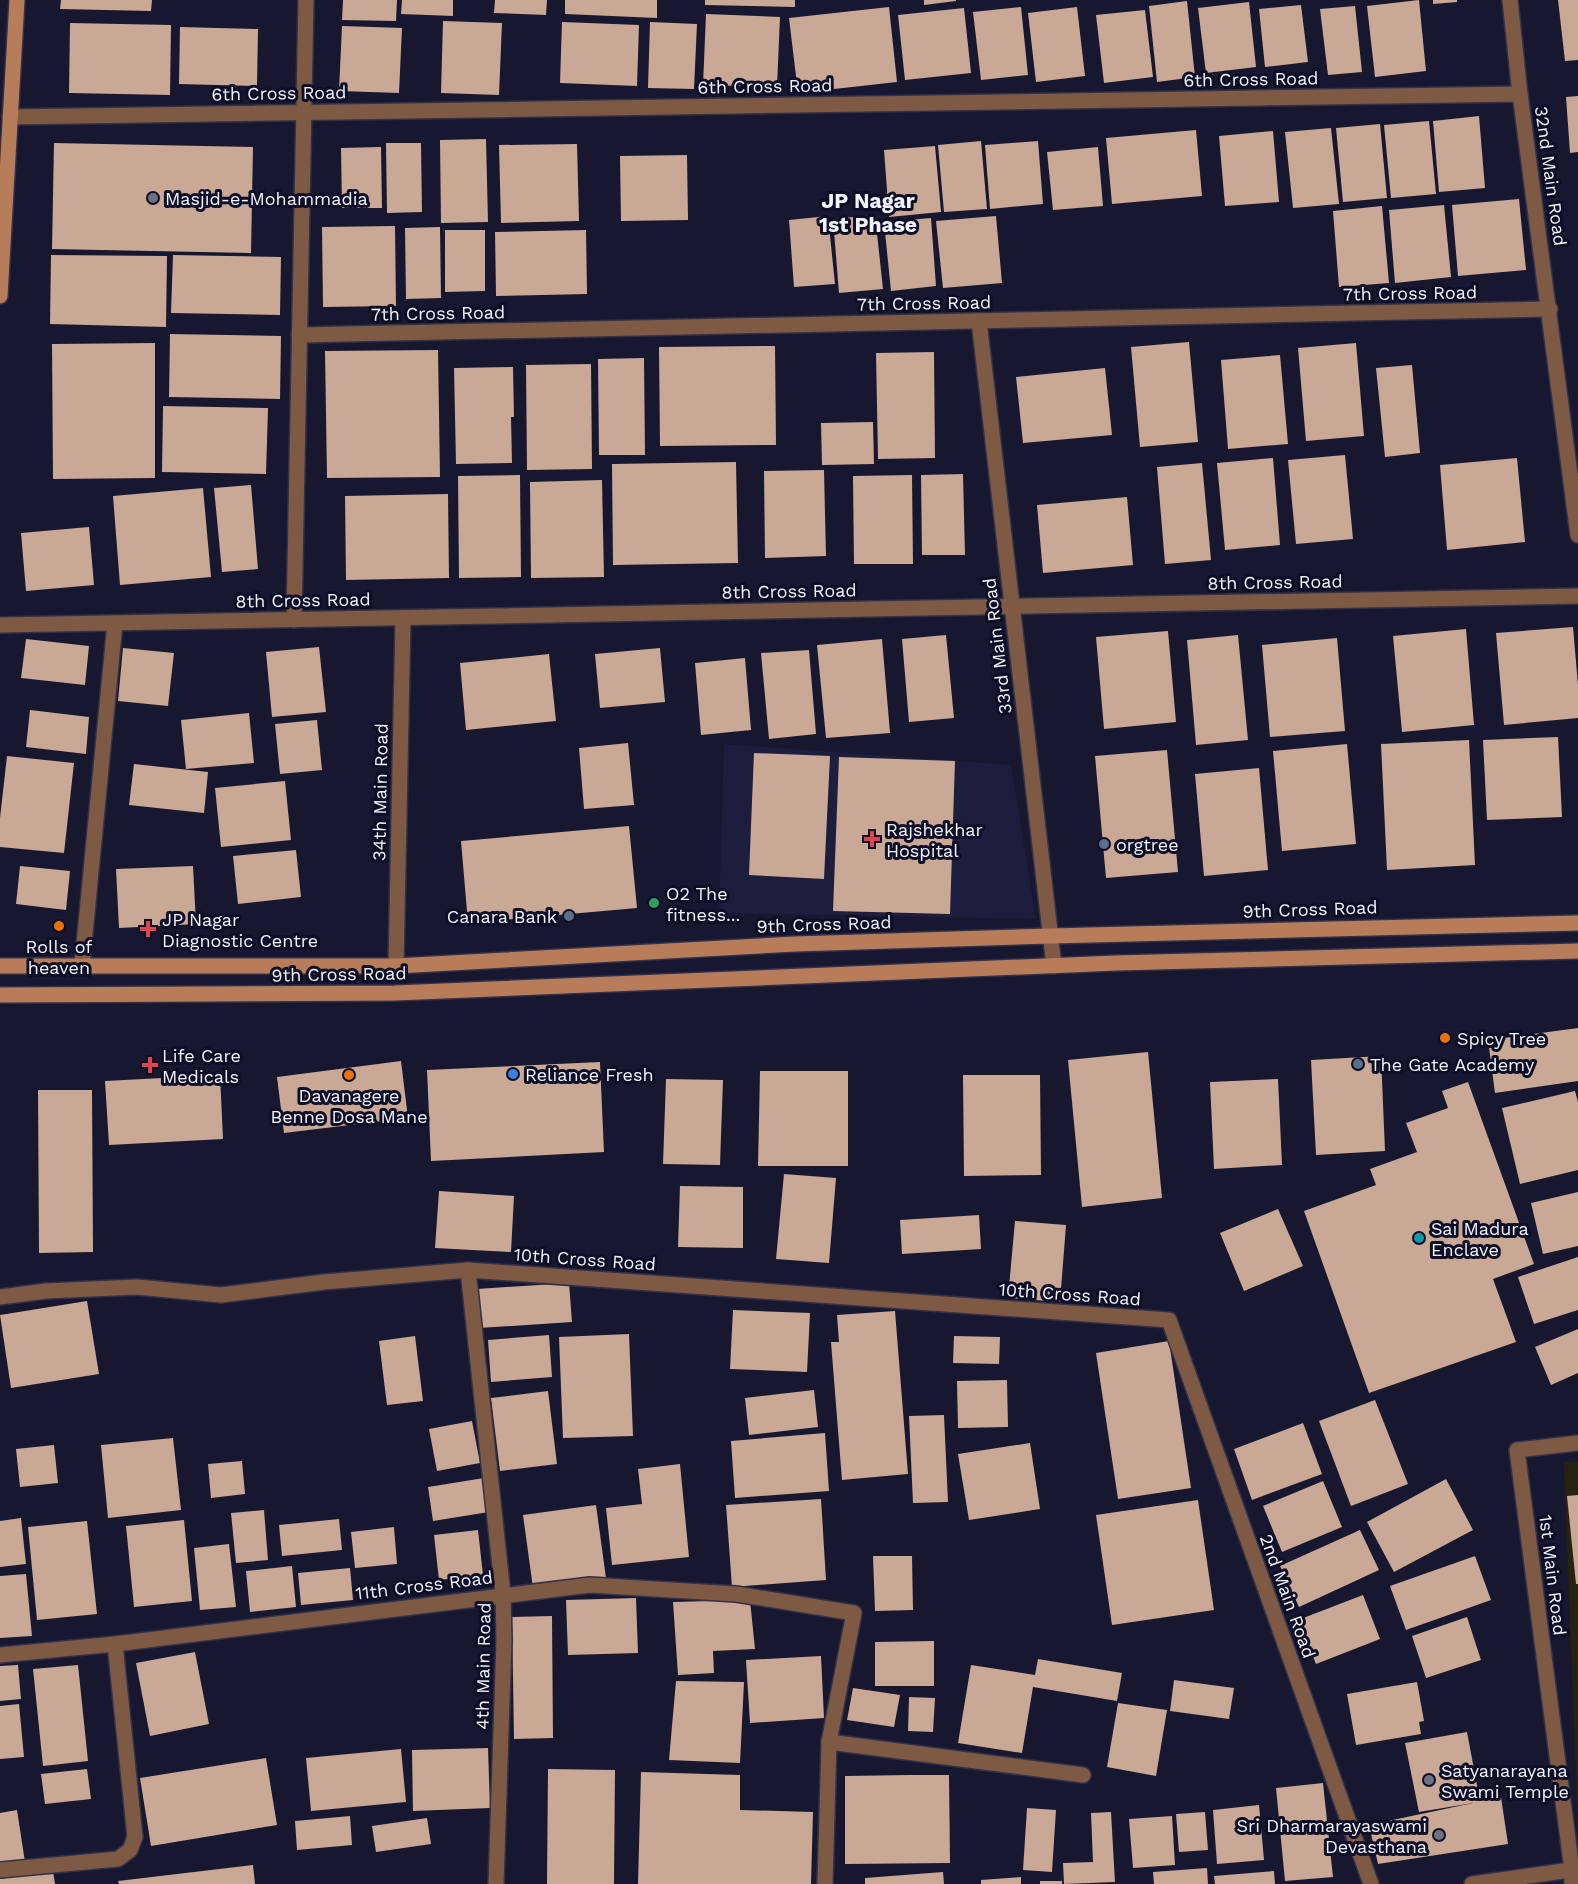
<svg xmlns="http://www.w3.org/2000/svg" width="1578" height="1884" viewBox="0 0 1578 1884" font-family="'Work Sans',sans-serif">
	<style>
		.built { fill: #1d1e3d }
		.education { fill: #272110 }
		.building { fill: #c9a895 }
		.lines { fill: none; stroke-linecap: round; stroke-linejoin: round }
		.street-casing { stroke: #313149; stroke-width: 18 }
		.secondary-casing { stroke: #313149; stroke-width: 18 }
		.street { stroke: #7e5944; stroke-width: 15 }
		.secondary { stroke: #b77d5a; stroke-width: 15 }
		.worship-dot { fill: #6b7280; stroke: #0e0e26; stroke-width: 2 }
		.health-dot { fill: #e0444e; stroke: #0e0e26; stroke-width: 2 }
		.service-dot { fill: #5c6f8a; stroke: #0e0e26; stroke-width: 2 }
		.leisure-dot { fill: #2e9e5b; stroke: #0e0e26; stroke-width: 2 }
		.food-dot { fill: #e8710a; stroke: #0e0e26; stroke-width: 2 }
		.shop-dot { fill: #3f7fe0; stroke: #0e0e26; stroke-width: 2 }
		.culture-dot { fill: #0f9aa8; stroke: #0e0e26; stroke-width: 2 }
		.labels { text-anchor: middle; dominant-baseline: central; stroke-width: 6; stroke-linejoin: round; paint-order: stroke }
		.street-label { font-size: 18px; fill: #f1f3fd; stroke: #0e0e26 }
		.poi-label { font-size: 18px; fill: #f1f3fd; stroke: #0e0e26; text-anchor: start }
		.quarter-label { font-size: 21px; font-weight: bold; fill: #f1f3fd; stroke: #0e0e26 }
	</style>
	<rect width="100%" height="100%" fill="#171730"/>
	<polygon class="built" points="724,744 1011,765 1036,919 719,913"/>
	<polygon class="education" points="1578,1461 1578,1826 1564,1463"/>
	<g class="building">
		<polygon points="61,0 152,0 151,11 60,9"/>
		<polygon points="343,0 397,0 396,21 342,20"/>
		<polygon points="402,0 453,0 453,16 401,14"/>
		<polygon points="495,0 547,0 546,15 494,13"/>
		<polygon points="565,0 657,0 657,18 565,14"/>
		<polygon points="705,0 795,0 795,7 705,5"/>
		<polygon points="924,0 956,0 956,1 924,5"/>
		<polygon points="1419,0 1426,71 1375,77 1367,6"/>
		<polygon points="1433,0 1457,0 1457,2 1433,4"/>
		<polygon points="1558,0 1578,0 1578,60 1565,61"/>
		<polygon points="1187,1 1195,77 1157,82 1149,6"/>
		<polygon points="1249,2 1256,67 1206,73 1198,8"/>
		<polygon points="1301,5 1308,62 1265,67 1259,9"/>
		<polygon points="1355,6 1362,72 1328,75 1320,9"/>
		<polygon points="889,7 897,82 798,93 789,18"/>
		<polygon points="1021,7 1028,75 981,80 973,12"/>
		<polygon points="1077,7 1085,76 1036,82 1028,13"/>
		<polygon points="964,8 971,73 905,80 898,15"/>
		<polygon points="1145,10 1153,77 1104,83 1096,15"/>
		<polygon points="706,14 780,17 777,87 703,85"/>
		<polygon points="443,21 502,23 499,95 441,93"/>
		<polygon points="562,22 639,25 637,86 560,83"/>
		<polygon points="650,22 697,24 694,89 648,88"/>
		<polygon points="70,23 171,25 170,95 69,93"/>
		<polygon points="342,26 402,28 399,93 339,91"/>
		<polygon points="180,27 258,29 257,86 179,84"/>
		<polygon points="1578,96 1578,152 1570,153 1566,97"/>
		<polygon points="1479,116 1485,188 1439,192 1433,121"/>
		<polygon points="1429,121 1436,194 1391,198 1384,125"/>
		<polygon points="1380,124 1387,198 1343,202 1336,128"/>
		<polygon points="1331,128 1339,204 1293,208 1285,132"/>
		<polygon points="1196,130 1202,196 1112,204 1106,138"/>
		<polygon points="1273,131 1279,202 1225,206 1219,136"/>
		<polygon points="486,139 488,222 441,223 440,140"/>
		<polygon points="981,141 987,209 944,212 938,145"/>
		<polygon points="1038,141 1043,204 990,209 985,145"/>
		<polygon points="54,143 253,147 251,253 52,249"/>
		<polygon points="386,143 421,143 422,212 387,213"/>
		<polygon points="577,144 579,221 501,223 499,145"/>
		<polygon points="935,146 941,212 889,217 884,150"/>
		<polygon points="381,147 382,208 342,208 341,148"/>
		<polygon points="1098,147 1103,206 1053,210 1047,152"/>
		<polygon points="687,155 688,220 621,221 620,156"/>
		<polygon points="1519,199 1526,270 1458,276 1452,205"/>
		<polygon points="1444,205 1451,277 1395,283 1389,210"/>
		<polygon points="1382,206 1389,283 1339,287 1333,211"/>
		<polygon points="875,215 883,289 839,293 833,219"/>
		<polygon points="828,216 835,284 794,287 789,220"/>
		<polygon points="996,216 1002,283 943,288 936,221"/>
		<polygon points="931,218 936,286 891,291 884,222"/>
		<polygon points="395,226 396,306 323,307 322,227"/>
		<polygon points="440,227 441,298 406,299 405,228"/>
		<polygon points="445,230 485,230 485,291 445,292"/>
		<polygon points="586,230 587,294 496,296 495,232"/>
		<polygon points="51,255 167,256 166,327 50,324"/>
		<polygon points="173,255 281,257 280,315 171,313"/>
		<polygon points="170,334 281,336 280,399 169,397"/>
		<polygon points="1189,342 1198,442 1140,447 1131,347"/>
		<polygon points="155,343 155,478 53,479 52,344"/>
		<polygon points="1356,343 1364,436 1306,441 1298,348"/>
		<polygon points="775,346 776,445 660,446 659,347"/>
		<polygon points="438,350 440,477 327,478 325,351"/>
		<polygon points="934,352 935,458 878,459 876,353"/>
		<polygon points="1280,355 1288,444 1228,449 1221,360"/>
		<polygon points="644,358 645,455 599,455 598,359"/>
		<polygon points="591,364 592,469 527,470 526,365"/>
		<polygon points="1412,365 1420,453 1385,457 1376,368"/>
		<polygon points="513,367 514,417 511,417 512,463 456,464 454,368"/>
		<polygon points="1105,368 1112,435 1023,443 1016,377"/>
		<polygon points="163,406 268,408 266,474 162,472"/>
		<polygon points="873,422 874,464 822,465 821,423"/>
		<polygon points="1345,455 1353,539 1296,544 1288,460"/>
		<polygon points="1273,458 1280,545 1225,550 1217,463"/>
		<polygon points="1517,458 1525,542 1447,550 1440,465"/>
		<polygon points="736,462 738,563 613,565 612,464"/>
		<polygon points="1202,463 1211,560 1165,564 1157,467"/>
		<polygon points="824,470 826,556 765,558 764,471"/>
		<polygon points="963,474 965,555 922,555 921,475"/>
		<polygon points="520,475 521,577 459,578 458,476"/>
		<polygon points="912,475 913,564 854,564 853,476"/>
		<polygon points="602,480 604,577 531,578 530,482"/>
		<polygon points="251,485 258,569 222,572 214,488"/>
		<polygon points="203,488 211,577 120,585 113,496"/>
		<polygon points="448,494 449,578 346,580 345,496"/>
		<polygon points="1127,497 1133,565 1043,573 1037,505"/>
		<polygon points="89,527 94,585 26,591 21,533"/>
		<polygon points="1573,627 1578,685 1578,718 1504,725 1496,633"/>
		<polygon points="1466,629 1474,725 1402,732 1393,636"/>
		<polygon points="1168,631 1176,722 1104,729 1096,637"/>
		<polygon points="946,635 954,718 909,722 902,639"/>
		<polygon points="1238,635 1248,740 1196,745 1187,640"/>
		<polygon points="1337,638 1345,731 1270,737 1262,645"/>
		<polygon points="26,639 89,646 85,685 21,678"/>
		<polygon points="882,639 890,733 826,738 817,645"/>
		<polygon points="319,647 326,712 272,717 266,652"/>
		<polygon points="123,648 174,653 168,706 118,701"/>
		<polygon points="660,648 665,702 600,708 595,654"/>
		<polygon points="809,650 816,734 769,739 761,653"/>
		<polygon points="549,654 556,721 466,730 460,663"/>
		<polygon points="745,658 751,730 701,735 695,663"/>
		<polygon points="30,710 89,717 86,754 26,747"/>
		<polygon points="249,713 254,763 186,769 181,720"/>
		<polygon points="317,720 322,770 280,774 275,724"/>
		<polygon points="1558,737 1562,817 1487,820 1483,740"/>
		<polygon points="1469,740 1475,865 1387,870 1381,744"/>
		<polygon points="628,743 634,805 584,809 579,748"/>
		<polygon points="1347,744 1356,844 1282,851 1273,751"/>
		<polygon points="1167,750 1178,872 1106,878 1095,756"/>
		<polygon points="754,753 830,756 824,879 749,875"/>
		<polygon points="7,756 74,763 64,853 0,847 0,818"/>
		<polygon points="839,757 955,761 950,914 833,911"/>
		<polygon points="134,764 208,772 204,813 129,805"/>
		<polygon points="1259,768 1268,870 1204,876 1195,774"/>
		<polygon points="285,781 291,840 221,847 215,788"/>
		<polygon points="629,826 637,908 468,923 461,841"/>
		<polygon points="296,850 301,897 238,904 233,856"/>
		<polygon points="20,866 70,871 66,910 16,904"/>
		<polygon points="193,866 196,924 119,928 116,869"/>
		<polygon points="1578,1028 1578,1081 1495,1093 1488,1040"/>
		<polygon points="1148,1052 1162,1198 1082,1207 1068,1060"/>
		<polygon points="1381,1056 1385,1151 1316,1155 1311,1060"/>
		<polygon points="401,1061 408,1118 284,1133 277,1077"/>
		<polygon points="600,1062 604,1152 431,1161 427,1070"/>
		<polygon points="760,1071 848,1071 848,1166 758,1166"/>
		<polygon points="220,1075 223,1139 109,1145 105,1081"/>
		<polygon points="963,1075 1040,1075 1041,1175 964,1176"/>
		<polygon points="666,1079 723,1080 720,1165 663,1164"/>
		<polygon points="1278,1079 1282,1165 1214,1169 1210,1082"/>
		<polygon points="1468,1082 1534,1264 1493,1279 1516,1342 1369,1393 1304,1211 1376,1185 1370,1169 1417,1152 1406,1123 1448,1108 1442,1091"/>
		<polygon points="38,1090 92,1090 93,1252 39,1253"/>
		<polygon points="1575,1091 1578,1102 1578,1170 1520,1184 1502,1108"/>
		<polygon points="784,1174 836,1178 829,1263 776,1259"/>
		<polygon points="680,1186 743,1187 743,1248 678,1247"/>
		<polygon points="439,1191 514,1196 511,1252 435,1248"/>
		<polygon points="1578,1192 1578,1246 1543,1254 1531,1203"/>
		<polygon points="1278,1209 1303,1266 1244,1291 1220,1233"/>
		<polygon points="979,1215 981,1249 902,1254 900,1220"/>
		<polygon points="1015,1221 1066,1225 1060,1302 1008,1298"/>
		<polygon points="1578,1257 1578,1310 1534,1324 1518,1277"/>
		<polygon points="569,1283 572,1322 479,1328 477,1289"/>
		<polygon points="87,1301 99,1374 11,1388 0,1315"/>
		<polygon points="733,1310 810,1313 807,1372 730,1369"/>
		<polygon points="895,1311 908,1474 842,1480 831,1342 839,1342 837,1315"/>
		<polygon points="1578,1329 1578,1373 1551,1385 1535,1347"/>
		<polygon points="629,1334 633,1436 563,1438 559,1337"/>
		<polygon points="549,1335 552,1377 491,1382 488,1340"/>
		<polygon points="415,1336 423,1401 387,1405 379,1341"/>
		<polygon points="954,1336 1000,1337 999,1364 953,1363"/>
		<polygon points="1169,1341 1191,1488 1118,1499 1096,1353"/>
		<polygon points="1007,1380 1008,1427 958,1428 957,1381"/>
		<polygon points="814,1390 818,1427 749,1435 745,1398"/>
		<polygon points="548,1391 557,1464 500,1471 491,1398"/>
		<polygon points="1375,1400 1408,1484 1351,1506 1319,1421"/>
		<polygon points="944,1415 948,1502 913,1503 909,1416"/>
		<polygon points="472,1421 480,1463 437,1471 429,1429"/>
		<polygon points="1303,1423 1322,1474 1252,1500 1234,1449"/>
		<polygon points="825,1433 829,1491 735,1498 731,1441"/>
		<polygon points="173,1438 181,1510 108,1518 101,1445"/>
		<polygon points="1030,1443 1040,1509 969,1520 958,1454"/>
		<polygon points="54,1445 58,1483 20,1487 16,1449"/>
		<polygon points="242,1461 245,1494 211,1498 208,1464"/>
		<polygon points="680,1464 689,1557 612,1565 606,1508 642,1504 638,1469"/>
		<polygon points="484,1478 489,1512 433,1521 428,1487"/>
		<polygon points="1446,1479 1473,1530 1394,1572 1367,1522"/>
		<polygon points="1323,1481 1342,1527 1282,1552 1263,1506"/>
		<polygon points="1578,1495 1578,1584 1576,1584 1567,1496"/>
		<polygon points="821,1499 826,1580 732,1587 726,1505"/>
		<polygon points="1198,1500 1214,1610 1112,1625 1096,1515"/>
		<polygon points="596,1505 606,1578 533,1588 523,1515"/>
		<polygon points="264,1510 268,1560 236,1563 231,1513"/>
		<polygon points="21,1518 26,1564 0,1567 0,1521"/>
		<polygon points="339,1519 342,1550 282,1556 279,1525"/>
		<polygon points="184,1520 192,1601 134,1607 126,1526"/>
		<polygon points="87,1521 97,1614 37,1620 28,1527"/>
		<polygon points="394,1527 397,1564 355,1568 351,1532"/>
		<polygon points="478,1530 483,1575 439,1580 434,1535"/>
		<polygon points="1360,1530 1379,1570 1299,1607 1280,1566"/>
		<polygon points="229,1544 236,1607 200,1610 194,1548"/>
		<polygon points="873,1556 912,1556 913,1610 875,1611"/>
		<polygon points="1475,1556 1491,1600 1406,1630 1390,1586"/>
		<polygon points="292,1566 296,1607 250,1612 246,1571"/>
		<polygon points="350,1568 353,1600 301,1605 298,1573"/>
		<polygon points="26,1574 32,1636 0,1638 0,1576"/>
		<polygon points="1363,1595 1380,1639 1316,1664 1298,1620"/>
		<polygon points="636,1598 638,1653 568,1655 566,1600"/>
		<polygon points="750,1600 755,1649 713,1651 714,1673 678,1675 673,1602"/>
		<polygon points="552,1616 553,1738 514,1739 512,1617"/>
		<polygon points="1467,1617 1481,1660 1426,1678 1412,1636"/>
		<polygon points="934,1641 934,1686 875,1686 875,1642"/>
		<polygon points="195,1652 209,1724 150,1736 136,1663"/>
		<polygon points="821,1656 824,1718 750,1723 746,1660"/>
		<polygon points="1038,1659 1122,1673 1117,1701 1033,1687 1022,1753 958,1743 971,1665 1035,1675"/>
		<polygon points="18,1665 21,1699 0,1701 0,1666"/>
		<polygon points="78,1665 88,1761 43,1766 33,1669"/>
		<polygon points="1174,1680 1234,1688 1229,1719 1170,1711"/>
		<polygon points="676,1681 744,1682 740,1763 669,1760"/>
		<polygon points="1417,1682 1424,1721 1419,1722 1421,1734 1356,1745 1347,1694"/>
		<polygon points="853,1688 900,1695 894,1727 847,1720"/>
		<polygon points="909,1697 935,1698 933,1732 908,1731"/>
		<polygon points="1118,1703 1167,1710 1156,1776 1107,1767"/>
		<polygon points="19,1704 24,1757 0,1759 0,1706"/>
		<polygon points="1467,1732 1480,1801 1501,1797 1508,1844 1378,1864 1369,1825 1473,1803 1419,1812 1405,1743"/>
		<polygon points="488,1748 490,1808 413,1811 412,1750"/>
		<polygon points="401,1749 406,1802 311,1811 306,1758"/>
		<polygon points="266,1758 277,1825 151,1846 140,1778"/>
		<polygon points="87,1769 91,1799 45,1804 41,1774"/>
		<polygon points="548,1769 615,1770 614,1884 547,1884"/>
		<polygon points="641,1772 740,1775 740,1810 813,1812 811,1884 638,1884"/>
		<polygon points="910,1775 949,1775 950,1863 845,1864 845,1776"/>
		<polygon points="1323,1783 1333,1877 1285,1881 1276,1788"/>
		<polygon points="1259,1805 1264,1860 1217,1864 1213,1810"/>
		<polygon points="1027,1808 1056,1810 1052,1872 1023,1870"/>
		<polygon points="17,1810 25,1862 0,1866 0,1813"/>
		<polygon points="1111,1812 1115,1882 1064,1884 1063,1863 1093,1862 1091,1813"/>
		<polygon points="1205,1812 1208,1850 1179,1852 1176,1814"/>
		<polygon points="350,1816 352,1845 297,1850 295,1821"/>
		<polygon points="1172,1816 1175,1865 1133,1868 1129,1819"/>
		<polygon points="427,1818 431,1844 376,1852 372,1826"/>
		<polygon points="253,1865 255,1884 119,1884 118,1881"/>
		<polygon points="1207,1868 1208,1884 1154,1884 1153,1872"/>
		<polygon points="53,1871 55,1884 0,1884 0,1879"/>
		<polygon points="1274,1871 1275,1884 1215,1884 1214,1876"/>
		<polygon points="943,1872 944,1884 865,1884 865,1878"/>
		<polygon points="1021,1877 1021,1884 981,1884 981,1880"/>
		<rect x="1040" y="1881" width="22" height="3"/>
	</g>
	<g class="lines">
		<defs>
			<g id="street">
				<polyline points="1510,0 1520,94 1578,535"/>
				<polyline points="10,117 1520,94"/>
				<polyline points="979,321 1054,966"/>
				<polyline points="299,335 1550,309"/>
				<polyline points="294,620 306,0"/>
				<polyline points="0,625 1578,596"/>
				<polyline points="82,965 115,623"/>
				<polyline points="396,966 403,618"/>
				<polyline points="468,1270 503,1594 504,1640 496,1884"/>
				<polyline points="0,1297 46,1291 137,1287 221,1295 324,1282 468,1270 1169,1320 1371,1884"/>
				<polyline points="0,1655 115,1644 590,1585 736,1594 854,1613 829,1742 825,1884"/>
				<polyline points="829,1742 1083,1775"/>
				<polyline points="0,1870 118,1859 130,1850 135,1837 115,1644"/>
				<polyline points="1472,1884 1578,1869"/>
				<polyline points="1572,1884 1572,1870 1517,1450 1578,1443"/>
			</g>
			<g id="secondary">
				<polyline points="0,296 17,0"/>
				<polyline points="0,966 396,966 795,944 1050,936 1578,923"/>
				<polyline points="0,995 395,993 1116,963 1578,951"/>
			</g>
		</defs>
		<use href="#street" class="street-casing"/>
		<use href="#secondary" class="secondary-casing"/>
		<use href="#street" class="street"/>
		<use href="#secondary" class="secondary"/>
	</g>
	<g class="worship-dot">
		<circle cx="153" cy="198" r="6"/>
		<circle cx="1429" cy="1780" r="6"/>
		<circle cx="1439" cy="1835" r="6"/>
	</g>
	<g class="health-dot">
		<path d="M869 830h6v6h6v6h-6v6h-6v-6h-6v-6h6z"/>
		<path d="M145 920h6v6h6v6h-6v6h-6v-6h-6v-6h6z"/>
		<path d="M147 1056h6v6h6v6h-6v6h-6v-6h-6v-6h6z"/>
	</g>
	<g class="service-dot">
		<circle cx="1104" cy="844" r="6"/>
		<circle cx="569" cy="916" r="6"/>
		<circle cx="1358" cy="1064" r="6"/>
	</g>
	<circle class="leisure-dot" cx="654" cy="903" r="6"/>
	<g class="food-dot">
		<circle cx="59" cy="926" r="6"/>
		<circle cx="1445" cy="1038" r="6"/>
		<circle cx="349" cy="1075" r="6"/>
	</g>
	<circle class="shop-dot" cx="513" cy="1074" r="6"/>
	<circle class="culture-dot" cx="1419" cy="1238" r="6"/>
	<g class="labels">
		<g class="street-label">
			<text transform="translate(1251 79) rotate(-1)">6th Cross Road</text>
			<text transform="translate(765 86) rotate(-1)">6th Cross Road</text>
			<text transform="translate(279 93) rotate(-1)">6th Cross Road</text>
			<text transform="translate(1551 176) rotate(82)">32nd Main Road</text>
			<text transform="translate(1410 293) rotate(-1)">7th Cross Road</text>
			<text transform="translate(924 303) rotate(-1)">7th Cross Road</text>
			<text transform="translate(438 313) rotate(-1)">7th Cross Road</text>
			<text transform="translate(1275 582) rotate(-1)">8th Cross Road</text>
			<text transform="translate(789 591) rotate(-1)">8th Cross Road</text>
			<text transform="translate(303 600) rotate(-1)">8th Cross Road</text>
			<text transform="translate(997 646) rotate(-97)">33rd Main Road</text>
			<text transform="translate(380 792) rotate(-89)">34th Main Road</text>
			<text transform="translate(1310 909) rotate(-2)">9th Cross Road</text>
			<text transform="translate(824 924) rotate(-2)">9th Cross Road</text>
			<text transform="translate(339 974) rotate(-1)">9th Cross Road</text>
			<text transform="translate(585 1259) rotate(4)">10th Cross Road</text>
			<text transform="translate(1070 1294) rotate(4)">10th Cross Road</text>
			<text transform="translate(1553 1575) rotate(83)">1st Main Road</text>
			<text transform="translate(424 1585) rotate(-7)">11th Cross Road</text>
			<text transform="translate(1288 1596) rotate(70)">2nd Main Road</text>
			<text transform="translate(483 1666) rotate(-89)">4th Main Road</text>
		</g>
		<g class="poi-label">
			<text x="165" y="198">Masjid-e-Mohammadia</text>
			<text x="886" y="829">Rajshekhar<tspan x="886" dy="21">Hospital</tspan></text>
			<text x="1116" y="844">orgtree</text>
			<text x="666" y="893">O2 The<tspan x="666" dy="21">fitness...</tspan></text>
			<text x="557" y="916" text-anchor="end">Canara Bank</text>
			<text x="162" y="919">JP Nagar<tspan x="162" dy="21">Diagnostic Centre</tspan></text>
			<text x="59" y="946" text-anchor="middle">Rolls of<tspan x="59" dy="21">heaven</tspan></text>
			<text x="1457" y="1038">Spicy Tree</text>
			<text x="162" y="1055">Life Care<tspan x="162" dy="21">Medicals</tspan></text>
			<text x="1370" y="1064">The Gate Academy</text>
			<text x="525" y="1074">Reliance Fresh</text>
			<text x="349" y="1095" text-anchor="middle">Davanagere<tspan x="349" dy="21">Benne Dosa Mane</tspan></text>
			<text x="1431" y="1228">Sai Madura<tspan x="1431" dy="21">Enclave</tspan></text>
			<text x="1441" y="1770">Satyanarayana<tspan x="1441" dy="21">Swami Temple</tspan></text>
			<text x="1427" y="1825" text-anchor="end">Sri Dharmarayaswami<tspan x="1427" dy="21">Devasthana</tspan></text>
		</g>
		<g class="quarter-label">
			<text x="868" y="200">JP Nagar<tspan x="868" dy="24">1st Phase</tspan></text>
		</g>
	</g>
</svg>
